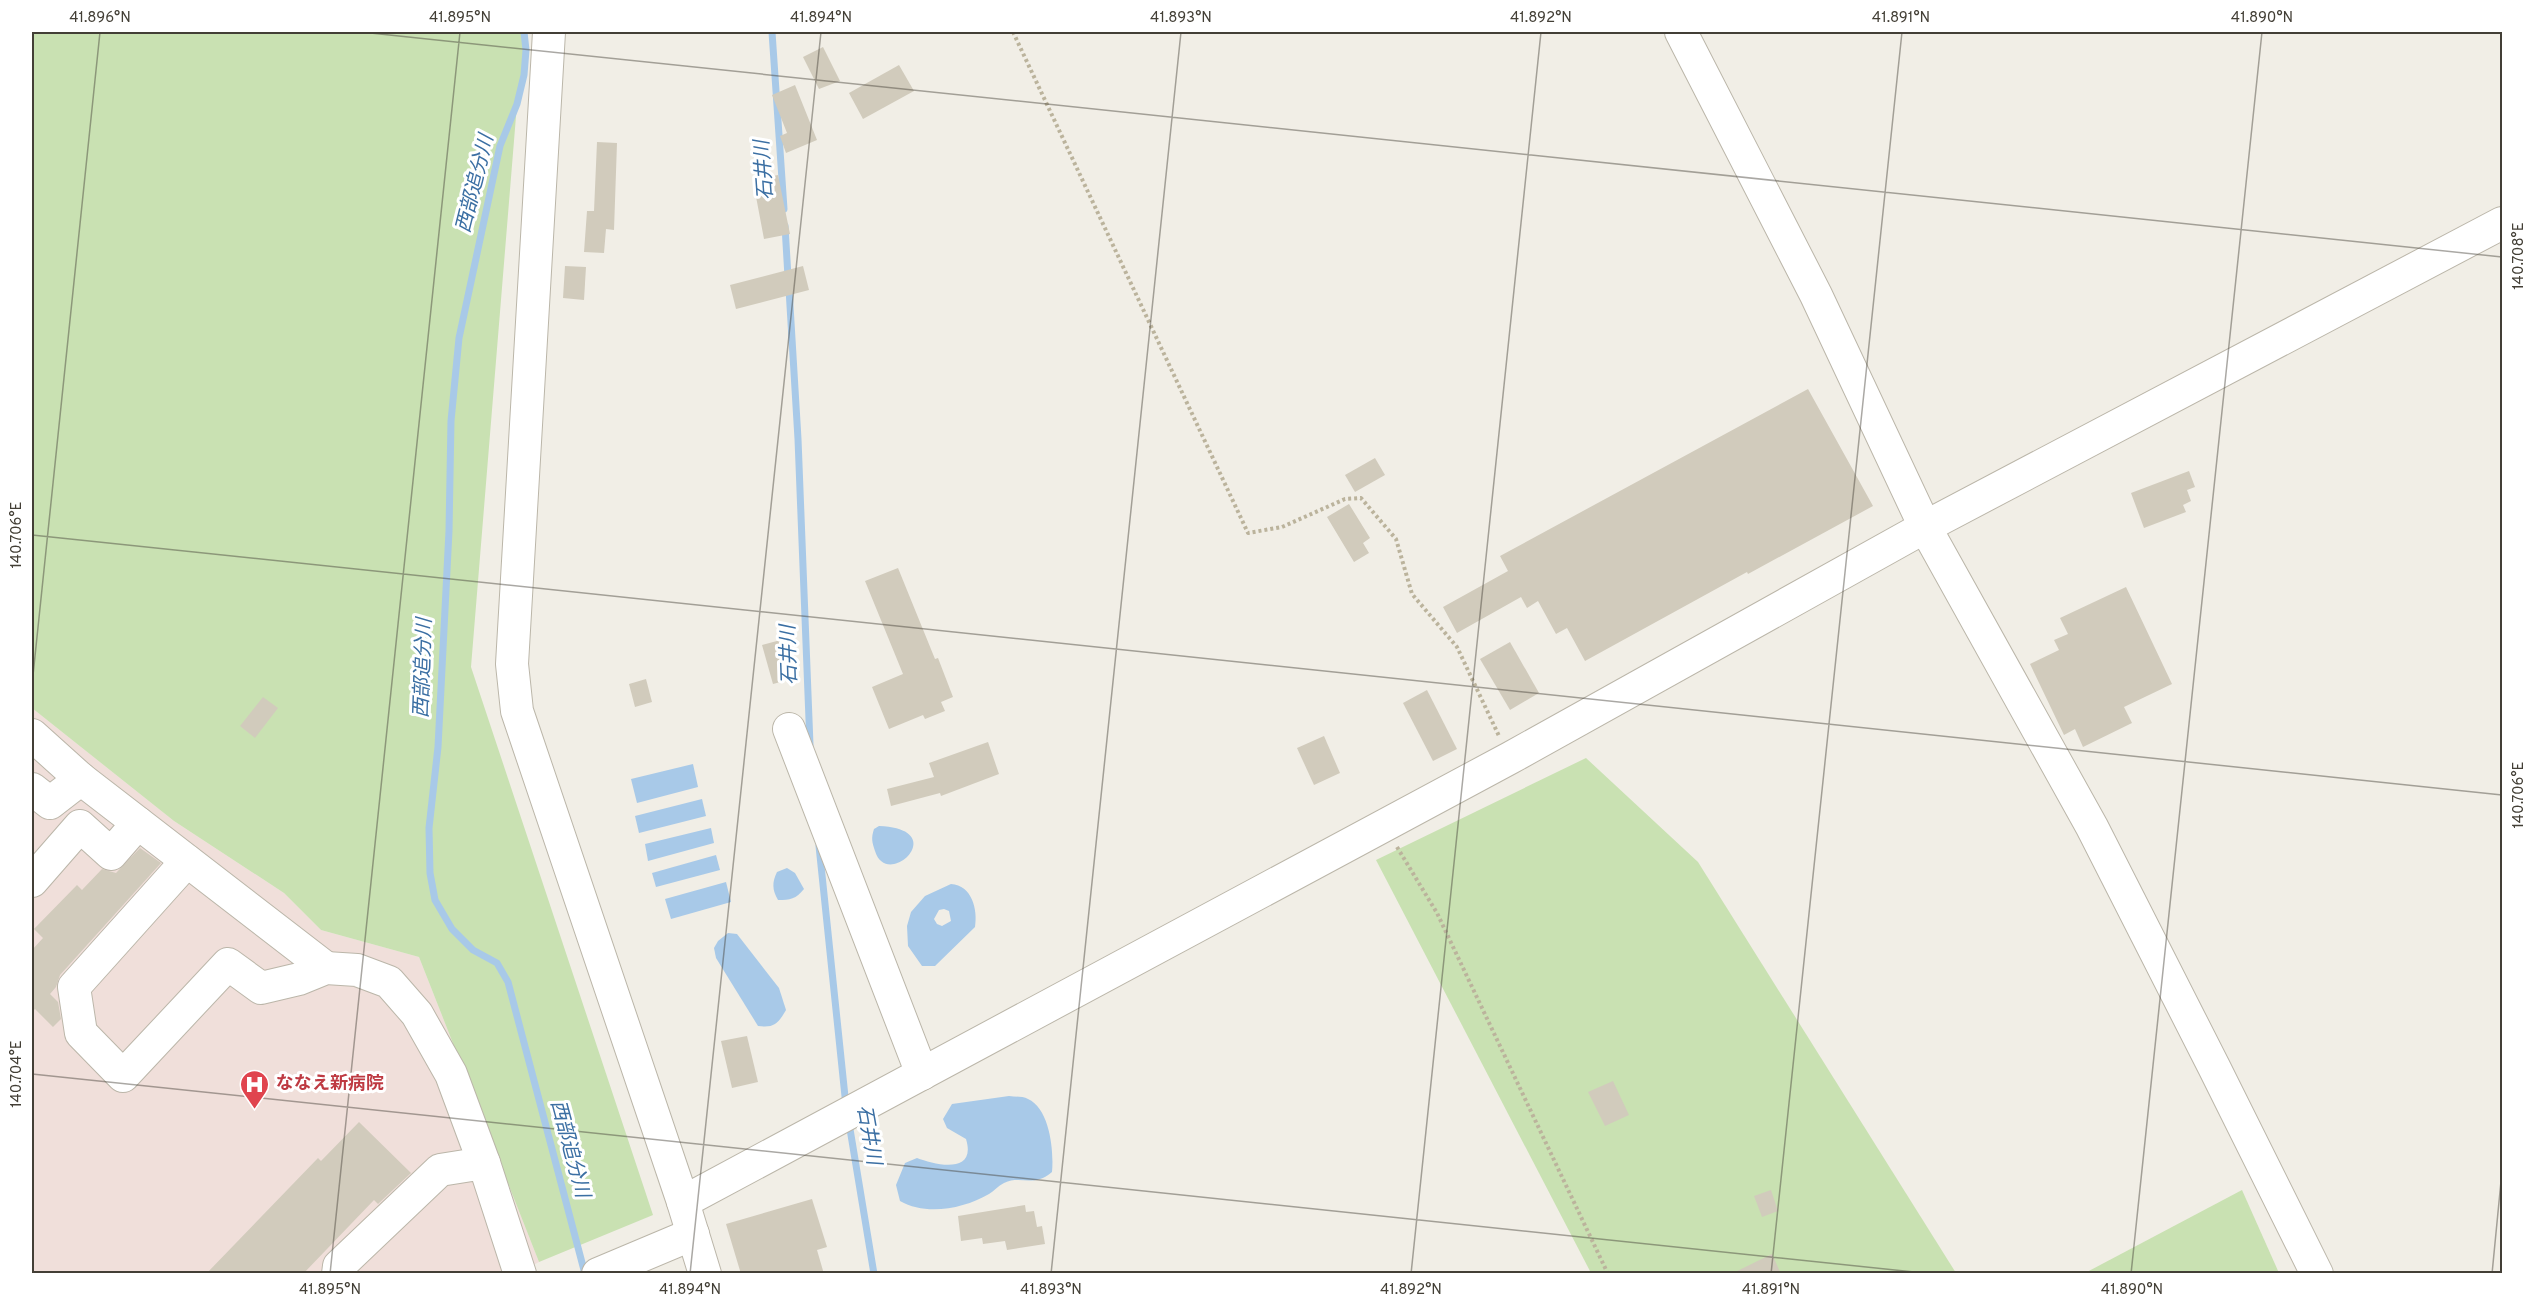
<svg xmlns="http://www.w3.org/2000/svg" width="2534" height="1305" viewBox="0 0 2534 1305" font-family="Overpass,'Noto Sans JP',sans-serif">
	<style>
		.medical { fill: #f0dfda }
		.green { fill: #c9e1b2 }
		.water { fill: #a8c9e8; fill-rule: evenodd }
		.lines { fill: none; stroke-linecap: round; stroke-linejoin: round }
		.stream { stroke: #a8c9e8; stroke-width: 7 }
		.building { fill: #d1cbbc }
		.minor-casing { stroke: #bbb6a9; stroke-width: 34 }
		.path { stroke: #bbb39c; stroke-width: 4; stroke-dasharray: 3 3; stroke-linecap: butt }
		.minor { stroke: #fff; stroke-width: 32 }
		.ticks { fill: none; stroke: #433f36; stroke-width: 1.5; stroke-opacity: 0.45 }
		.labels { text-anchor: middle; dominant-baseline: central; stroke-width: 6; stroke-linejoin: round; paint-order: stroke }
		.health-label { font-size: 18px; font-weight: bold; fill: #be3a42; stroke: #fff; text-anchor: start }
		.water-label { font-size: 20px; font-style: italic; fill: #3b6fa3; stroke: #fff }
		.neatline { fill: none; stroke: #433f36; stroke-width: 2 }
		.ticks-label { font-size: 15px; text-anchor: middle; fill: #433f36 }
	</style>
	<rect width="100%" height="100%" fill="#f1eee6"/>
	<polygon class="medical" points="32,708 174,821 284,893 321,930 419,957 539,1262 516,1274 32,1273"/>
	<g class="green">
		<path d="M34,32H524C527,57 523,79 517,104L471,667L653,1215L539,1262L419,957L321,930L284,893L174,821L32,708V33Z"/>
		<polygon points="1586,758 1698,862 1956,1273 1591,1273 1376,860"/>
		<polygon points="2242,1190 2279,1273 2085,1273"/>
	</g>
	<g class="water">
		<polygon points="693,764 698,787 637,803 631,779"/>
		<polygon points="702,799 706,816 639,833 635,816"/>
		<path d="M879,826C953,829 887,891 875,851C872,842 871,838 874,829Z"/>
		<polygon points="711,828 714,843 648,861 645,844"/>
		<polygon points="716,855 720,870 656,887 652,873"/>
		<path d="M787,868L795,873L804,889C796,899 790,900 778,900C772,890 772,882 777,872Z"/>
		<polygon points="726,882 731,902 671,919 665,899"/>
		<path d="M951,884C972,885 978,910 975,927L935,966H922L908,946L907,926L911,912L925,896ZM944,909L949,911L951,921L942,926L937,924L934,919L939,910Z"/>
		<path d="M728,933L737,934L779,988L786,1010C778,1024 774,1028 758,1026L716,958L714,948L718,941Z"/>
		<path d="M1009,1096C1015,1097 1023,1096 1028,1099C1050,1109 1054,1151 1052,1172C1033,1188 1021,1175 1004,1183C998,1186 994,1191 989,1194C963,1209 926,1216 900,1201L896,1185L905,1163L917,1158C935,1165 977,1175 966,1139L947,1128L943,1119L952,1104Z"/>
	</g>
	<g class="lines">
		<g class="stream">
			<polyline points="524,32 526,50 524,75 517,104 500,146 459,338 451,421 449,531 438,747 429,828 430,873 435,900 452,929 473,950 497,963 508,982 585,1274"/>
			<polyline points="772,32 784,209"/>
			<polyline points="785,226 788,277"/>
			<polyline points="789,289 798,439 810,745"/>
			<polyline points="819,846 846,1106"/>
			<polyline points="849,1123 874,1274"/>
		</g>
	</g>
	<g class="building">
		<polygon points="823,47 840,81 819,89 803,57"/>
		<polygon points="899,65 914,91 863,119 849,93"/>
		<polygon points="795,85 817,140 786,153 780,136 787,133 772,95"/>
		<polygon points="597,142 617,143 614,230 606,229 604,253 584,252 587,211 594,211"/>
		<polygon points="778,175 790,234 764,239 754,186 760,185 759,179"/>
		<polygon points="565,266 586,267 584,300 563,298"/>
		<polygon points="803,266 809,290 736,309 730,285"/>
		<polygon points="1808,389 1873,506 1748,574 1747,572 1585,661 1567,628 1556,634 1538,601 1527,608 1521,597 1457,633 1443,607 1508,571 1500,556"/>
		<polygon points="1375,458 1385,475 1355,492 1345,475"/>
		<polygon points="2189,471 2195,487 2187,490 2191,501 2183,505 2186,512 2144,528 2131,493"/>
		<polygon points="1349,504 1370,538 1363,543 1369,553 1354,562 1327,517"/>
		<polygon points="898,568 935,659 938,658 953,697 941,702 945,711 925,719 923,715 889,729 872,687 903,674 865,581"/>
		<polygon points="2126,587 2172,684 2124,707 2132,723 2083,747 2075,729 2064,735 2030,664 2059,650 2054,640 2068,634 2060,618"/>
		<polygon points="788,638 799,677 773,684 762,645"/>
		<polygon points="1510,642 1539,693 1510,710 1480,659"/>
		<polygon points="646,679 652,702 635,707 629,684"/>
		<polygon points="1427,690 1457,749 1433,761 1403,703"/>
		<polygon points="263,697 278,708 255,738 240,726"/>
		<polygon points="1324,736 1340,773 1314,785 1297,748"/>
		<polygon points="988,742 999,774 941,796 940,793 891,806 887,789 934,777 929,763"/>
		<polygon points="140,848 161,863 60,975 56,987 50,994 58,1002 61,1019 53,1027 35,1009 32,1012 32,950 43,938 34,929 77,885 82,890 102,869 116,873"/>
		<polygon points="747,1036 758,1082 732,1088 721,1041"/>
		<polygon points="1613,1081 1629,1115 1605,1126 1588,1092"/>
		<polygon points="359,1122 411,1173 378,1204 374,1200 303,1274 206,1274 318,1158 321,1161"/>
		<polygon points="1771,1190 1778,1211 1762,1217 1754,1196"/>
		<polygon points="812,1199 827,1247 817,1250 824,1274 741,1274 726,1224"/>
		<polygon points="1025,1205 1026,1212 1034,1211 1037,1227 1042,1226 1045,1244 1007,1250 1005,1241 983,1244 982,1238 961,1241 958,1216"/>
		<polygon points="1772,1254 1781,1274 1731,1274"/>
	</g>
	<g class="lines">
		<defs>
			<g id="minor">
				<polyline points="549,32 512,664 517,711 683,1202 705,1274"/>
				<polyline points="1681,32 1816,295 1925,527 2092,827 2214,1067 2317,1274"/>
				<polyline points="789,729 922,1074"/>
				<polyline points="32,735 81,779"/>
				<polyline points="32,789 50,803 81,779 326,968"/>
				<polyline points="187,861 74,987 81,1033 123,1076 228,964 261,988 299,979 326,968 357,970 389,982 417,1014 451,1074 484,1163"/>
				<polyline points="32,881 80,826 111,854 138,823"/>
				<polyline points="683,1202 1510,758 1925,527 2502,223"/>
				<polyline points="338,1274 339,1266 440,1170 484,1163 520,1274"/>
				<polyline points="598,1274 693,1234"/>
			</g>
		</defs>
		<use href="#minor" class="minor-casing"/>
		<g class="path">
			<polyline points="1013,32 1248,533 1282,527 1345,499 1361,498 1396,539 1412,594 1457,647 1499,736"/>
			<polyline points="1397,847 1437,913 1608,1274"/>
		</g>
		<use href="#minor" class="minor"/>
	</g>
	<path class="ticks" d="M361,32L2502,257M32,535L2502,795M32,685L100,32M32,1074L1933,1274M330,1274L460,32M690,1274L821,32M1051,1274L1181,32M1411,1274L1541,32M1771,1274L1902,32M2131,1274L2262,32M2492,1274L2502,1171"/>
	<defs>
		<symbol id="hospital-pin" viewBox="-11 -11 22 30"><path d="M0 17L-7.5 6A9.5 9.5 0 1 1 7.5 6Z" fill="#e0444e" stroke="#fff"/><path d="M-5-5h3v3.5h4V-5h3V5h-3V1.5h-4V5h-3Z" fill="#fff"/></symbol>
	</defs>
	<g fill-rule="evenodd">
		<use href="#hospital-pin" x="238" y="1068" width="33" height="45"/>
	</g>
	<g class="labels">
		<g class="health-label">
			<text x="276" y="1084">ななえ新病院</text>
		</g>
		<g class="water-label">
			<text transform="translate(765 170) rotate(-94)">石井川</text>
			<text transform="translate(476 184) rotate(-76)">西部追分川</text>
			<text transform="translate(790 655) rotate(-92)">石井川</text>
			<text transform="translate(424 668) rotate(-88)">西部追分川</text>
			<text transform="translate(868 1135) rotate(80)">石井川</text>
			<text transform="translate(569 1149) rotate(75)">西部追分川</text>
		</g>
	</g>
	<rect width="2534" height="1305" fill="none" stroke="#ffffff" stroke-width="66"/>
	<rect x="33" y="33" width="2468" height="1239" class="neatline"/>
	<g class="ticks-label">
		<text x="100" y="22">41.896°N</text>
		<text x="460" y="22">41.895°N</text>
		<text x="821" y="22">41.894°N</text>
		<text x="1181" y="22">41.893°N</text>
		<text x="1541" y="22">41.892°N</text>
		<text x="1901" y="22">41.891°N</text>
		<text x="2262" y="22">41.890°N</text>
		<text transform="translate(2518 256) rotate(-90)" y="5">140.708°E</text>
		<text transform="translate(16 535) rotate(-90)" y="5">140.706°E</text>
		<text transform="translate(2518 795) rotate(-90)" y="5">140.706°E</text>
		<text transform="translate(16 1074) rotate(-90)" y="5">140.704°E</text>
		<text x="330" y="1294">41.895°N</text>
		<text x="690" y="1294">41.894°N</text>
		<text x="1051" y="1294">41.893°N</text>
		<text x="1411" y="1294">41.892°N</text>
		<text x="1771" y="1294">41.891°N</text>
		<text x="2132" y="1294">41.890°N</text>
	</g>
</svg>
